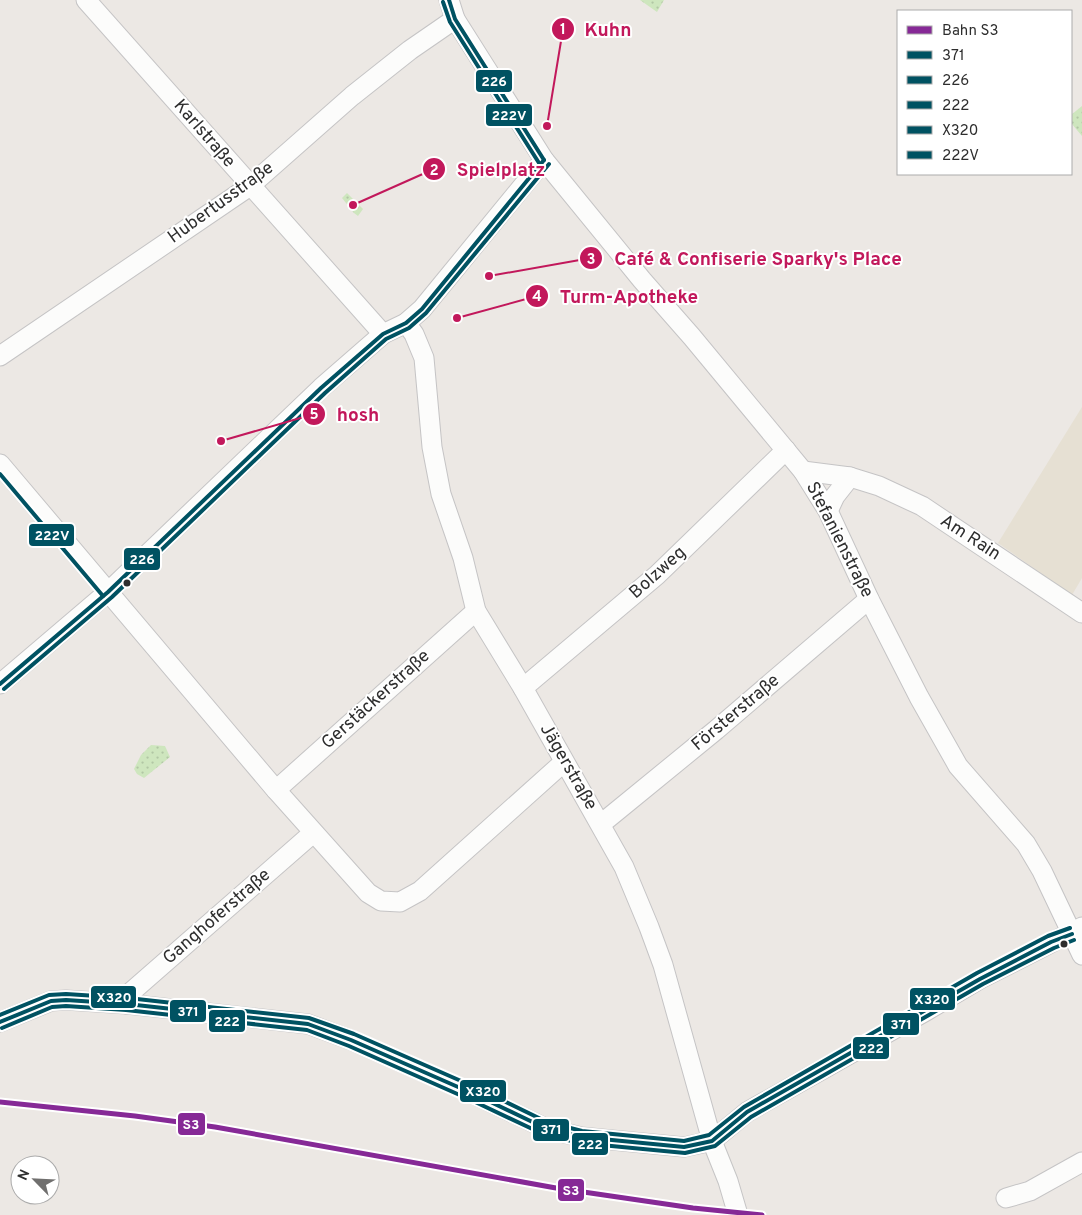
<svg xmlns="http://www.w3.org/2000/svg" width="1082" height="1215" viewBox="0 0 1082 1215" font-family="Overpass,sans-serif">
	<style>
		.education { fill: #e6e0d3 }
		.park { fill: url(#park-dots) }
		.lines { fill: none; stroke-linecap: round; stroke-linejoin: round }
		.minor-casing { stroke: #c5c4c5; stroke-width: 21 }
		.minor { stroke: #fcfcfb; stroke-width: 19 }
		.bus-1-casing { stroke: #fff; stroke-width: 8 }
		.bus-2-casing { stroke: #fff; stroke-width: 8 }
		.bus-3-casing { stroke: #fff; stroke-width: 8 }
		.bus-4-casing { stroke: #fff; stroke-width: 8 }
		.bus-5-casing { stroke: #fff; stroke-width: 8 }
		.bus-1 { stroke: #005262; stroke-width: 4 }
		.bus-2 { stroke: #005262; stroke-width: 4 }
		.bus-3 { stroke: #005262; stroke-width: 4 }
		.bus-4 { stroke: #005262; stroke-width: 4 }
		.bus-5 { stroke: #005262; stroke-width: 4 }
		.rail-1-casing { stroke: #fff; stroke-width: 9 }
		.rail-1 { stroke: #862996; stroke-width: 5 }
		.bus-dot { fill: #2e2e2e; stroke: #fff; stroke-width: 2 }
		.labels { text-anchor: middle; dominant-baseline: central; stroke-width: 4; stroke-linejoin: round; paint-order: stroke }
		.street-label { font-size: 18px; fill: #2e2e2e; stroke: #fff }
		.leader { fill: none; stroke: #c2185b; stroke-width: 2 }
		.callout-dot { fill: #c2185b; stroke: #fff; stroke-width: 2 }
		.mark-label { font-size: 15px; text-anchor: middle; font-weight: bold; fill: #fff }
		.callout-label { font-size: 19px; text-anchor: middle; font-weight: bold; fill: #c2185b; stroke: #fff; stroke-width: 4; stroke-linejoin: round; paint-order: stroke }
		.line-badge { stroke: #fff; stroke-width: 2 }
		.badge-label { font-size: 14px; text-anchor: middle; font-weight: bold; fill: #fff }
	</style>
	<defs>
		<pattern id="park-dots" width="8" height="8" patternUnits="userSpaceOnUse" patternTransform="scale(1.25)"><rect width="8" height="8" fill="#cee6be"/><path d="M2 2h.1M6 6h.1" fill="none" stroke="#b1c6a4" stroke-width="1.8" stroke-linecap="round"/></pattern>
	</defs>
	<rect width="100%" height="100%" fill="#ece8e4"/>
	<polygon class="education" points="1082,407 1082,578 1072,595 998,543"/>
	<g class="park">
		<polygon points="640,0 664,0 657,12"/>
		<polygon points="1082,106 1082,136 1071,123 1071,115"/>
		<polygon points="347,193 363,209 358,216 354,213 342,198"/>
		<polygon points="151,745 165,746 170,757 144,778 137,774 134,769 141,755"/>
	</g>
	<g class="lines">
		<defs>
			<g id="minor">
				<polyline points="86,0 383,334"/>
				<polyline points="449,0 455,19 544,160 642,280 692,337 803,471 828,511 869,599 919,697 958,766 1026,844 1042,871 1082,955"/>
				<polyline points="406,323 414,334 424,358 432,447 441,494 463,558 476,611 523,688 624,867 649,927 663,965 712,1141 728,1181 738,1215"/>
				<polyline points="0,356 250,186 352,96 410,50 455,19"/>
				<polyline points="0,464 276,790 368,893 381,901 400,902 420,891 564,762"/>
				<polyline points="803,471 850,477 879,486 922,506 1082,613"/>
				<polyline points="828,511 835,496 850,477"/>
				<polyline points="0,684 108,592 321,388 383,334 406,323 422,309 544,160"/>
				<polyline points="523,688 657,575 786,450"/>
				<polyline points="276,790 476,611"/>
				<polyline points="601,824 716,730 869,599"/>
				<polyline points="127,1004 130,993 313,833"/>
				<polyline points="0,1022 51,1001 66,1000 127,1004 308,1024 351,1040 474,1094 545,1128 581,1137 684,1147 712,1141 747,1112 926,1011 980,979 1082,927"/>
				<polyline points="1006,1198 1030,1191 1082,1162"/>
			</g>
		</defs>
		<use href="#minor" class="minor-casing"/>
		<use href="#minor" class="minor"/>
		<defs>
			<polyline id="bus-1" points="0,1022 51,1001 66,1000 127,1004 308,1024 351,1040 474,1094 545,1128 581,1137 684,1147 712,1141 747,1112 980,979 1051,942 1072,934"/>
			<g id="bus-2">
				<polyline points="449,0 455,19 544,160"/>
				<polyline points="0,684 108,592 321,388 383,334 406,323 422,309 544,160"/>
			</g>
			<polyline id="bus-3" points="2,1028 52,1007 66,1006 126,1010 307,1030 349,1046 471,1100 543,1134 580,1143 685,1153 715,1146 751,1117 983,984 1054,948 1074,940"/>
			<polyline id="bus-4" points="0,1015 49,995 66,994 128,998 309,1018 354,1034 477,1088 547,1122 582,1131 684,1141 709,1135 744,1107 977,973 1048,936 1070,928"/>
			<g id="bus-5">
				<polyline points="443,2 450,22 539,163"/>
				<polyline points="0,474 103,596"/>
				<polyline points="4,689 112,597 325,393 386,339 409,328 426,313 549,164"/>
			</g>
		</defs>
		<use href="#bus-1" class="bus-1-casing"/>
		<use href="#bus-2" class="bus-2-casing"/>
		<use href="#bus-3" class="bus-3-casing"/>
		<use href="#bus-4" class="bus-4-casing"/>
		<use href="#bus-5" class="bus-5-casing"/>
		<use href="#bus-1" class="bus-1"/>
		<use href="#bus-2" class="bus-2"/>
		<use href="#bus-3" class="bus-3"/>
		<use href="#bus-4" class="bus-4"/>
		<use href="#bus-5" class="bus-5"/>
		<defs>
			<polyline id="rail-1" points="0,1102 135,1116 215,1127 556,1188 693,1208 762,1215"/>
		</defs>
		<use href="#rail-1" class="rail-1-casing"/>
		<use href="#rail-1" class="rail-1"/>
	</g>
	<g class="bus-dot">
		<circle cx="127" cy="583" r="4.5"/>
		<circle cx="1064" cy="944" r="4.5"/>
	</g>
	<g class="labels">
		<g class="street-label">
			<text transform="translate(204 134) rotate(49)">Karlstraße</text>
			<text transform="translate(221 203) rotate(-36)">Hubertusstraße</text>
			<text transform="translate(970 538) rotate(33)">Am Rain</text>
			<text transform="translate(839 540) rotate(63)">Stefanienstraße</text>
			<text transform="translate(658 573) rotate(-42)">Bolzweg</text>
			<text transform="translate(376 700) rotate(-42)">Gerstäckerstraße</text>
			<text transform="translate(736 713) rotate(-40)">Försterstraße</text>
			<text transform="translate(568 767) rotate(60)">Jägerstraße</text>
			<text transform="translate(217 917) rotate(-41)">Ganghoferstraße</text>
		</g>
	</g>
	<path class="leader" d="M547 126L563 29M353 205L434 169M489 276L591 258M457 318L537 296M221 441L314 414"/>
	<g class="callout-dot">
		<circle cx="547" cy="126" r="5"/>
		<circle cx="353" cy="205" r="5"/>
		<circle cx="489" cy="276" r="5"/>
		<circle cx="457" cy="318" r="5"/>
		<circle cx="221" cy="441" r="5"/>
		<circle cx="563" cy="29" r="12"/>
		<circle cx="434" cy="169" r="12"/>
		<circle cx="591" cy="258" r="12"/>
		<circle cx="537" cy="296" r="12"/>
		<circle cx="314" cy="414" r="12"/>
	</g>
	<g class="mark-label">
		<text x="563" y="34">1</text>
		<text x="434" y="175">2</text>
		<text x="591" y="264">3</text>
		<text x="537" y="301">4</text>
		<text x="314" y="419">5</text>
	</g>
	<g class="callout-label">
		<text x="608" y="36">Kuhn</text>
		<text x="501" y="176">Spielplatz</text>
		<text x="758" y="265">Café &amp; Confiserie Sparky's Place</text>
		<text x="629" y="303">Turm-Apotheke</text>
		<text x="358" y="421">hosh</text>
	</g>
	<g class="line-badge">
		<rect x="475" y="69" width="38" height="24" rx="5" fill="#005262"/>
		<rect x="485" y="103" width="48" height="24" rx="5" fill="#005262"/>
		<rect x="28" y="523" width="47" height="24" rx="5" fill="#005262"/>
		<rect x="123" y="547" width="38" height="24" rx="5" fill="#005262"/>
		<rect x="90" y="985" width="47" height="24" rx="5" fill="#005262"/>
		<rect x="909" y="987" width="47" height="24" rx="5" fill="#005262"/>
		<rect x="169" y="999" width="38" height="24" rx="5" fill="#005262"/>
		<rect x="208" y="1009" width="38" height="24" rx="5" fill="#005262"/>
		<rect x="882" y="1012" width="38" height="24" rx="5" fill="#005262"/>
		<rect x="852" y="1036" width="38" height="24" rx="5" fill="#005262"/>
		<rect x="459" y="1079" width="48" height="24" rx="5" fill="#005262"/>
		<rect x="177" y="1112" width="29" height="24" rx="5" fill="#862996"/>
		<rect x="532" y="1118" width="38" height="24" rx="5" fill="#005262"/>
		<rect x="571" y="1132" width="38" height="24" rx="5" fill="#005262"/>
		<rect x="557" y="1178" width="28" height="24" rx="5" fill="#862996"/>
	</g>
	<g class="badge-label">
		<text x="494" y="86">226</text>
		<text x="509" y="120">222V</text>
		<text x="52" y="540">222V</text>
		<text x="142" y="564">226</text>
		<text x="114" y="1002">X320</text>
		<text x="932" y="1004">X320</text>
		<text x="188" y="1016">371</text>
		<text x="227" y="1026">222</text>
		<text x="901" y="1029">371</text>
		<text x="871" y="1053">222</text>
		<text x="483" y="1096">X320</text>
		<text x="191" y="1129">S3</text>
		<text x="551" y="1134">371</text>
		<text x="590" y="1149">222</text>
		<text x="571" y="1195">S3</text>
	</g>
	<rect x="897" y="10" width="175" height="165" fill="#ffffff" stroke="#ababab"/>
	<rect x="907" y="26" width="25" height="8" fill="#862996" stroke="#ababab"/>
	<text x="942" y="35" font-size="15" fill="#2e2e2e">Bahn S3</text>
	<rect x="907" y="51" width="25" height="8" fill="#005262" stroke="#ababab"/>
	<text x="942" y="60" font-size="15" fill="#2e2e2e">371</text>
	<rect x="907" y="76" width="25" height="8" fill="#005262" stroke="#ababab"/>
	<text x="942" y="85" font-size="15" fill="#2e2e2e">226</text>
	<rect x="907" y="101" width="25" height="8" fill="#005262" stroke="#ababab"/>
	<text x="942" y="110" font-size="15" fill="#2e2e2e">222</text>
	<rect x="907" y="126" width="25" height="8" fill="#005262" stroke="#ababab"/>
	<text x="942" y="135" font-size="15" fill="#2e2e2e">X320</text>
	<rect x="907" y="151" width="25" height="8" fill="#005262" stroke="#ababab"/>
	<text x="942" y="160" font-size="15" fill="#2e2e2e">222V</text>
	<g transform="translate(35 1180) rotate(294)"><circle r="24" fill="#ffffff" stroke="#ababab"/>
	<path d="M0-4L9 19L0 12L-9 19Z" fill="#706f6e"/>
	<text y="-8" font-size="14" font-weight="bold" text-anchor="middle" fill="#2e2e2e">N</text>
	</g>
</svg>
